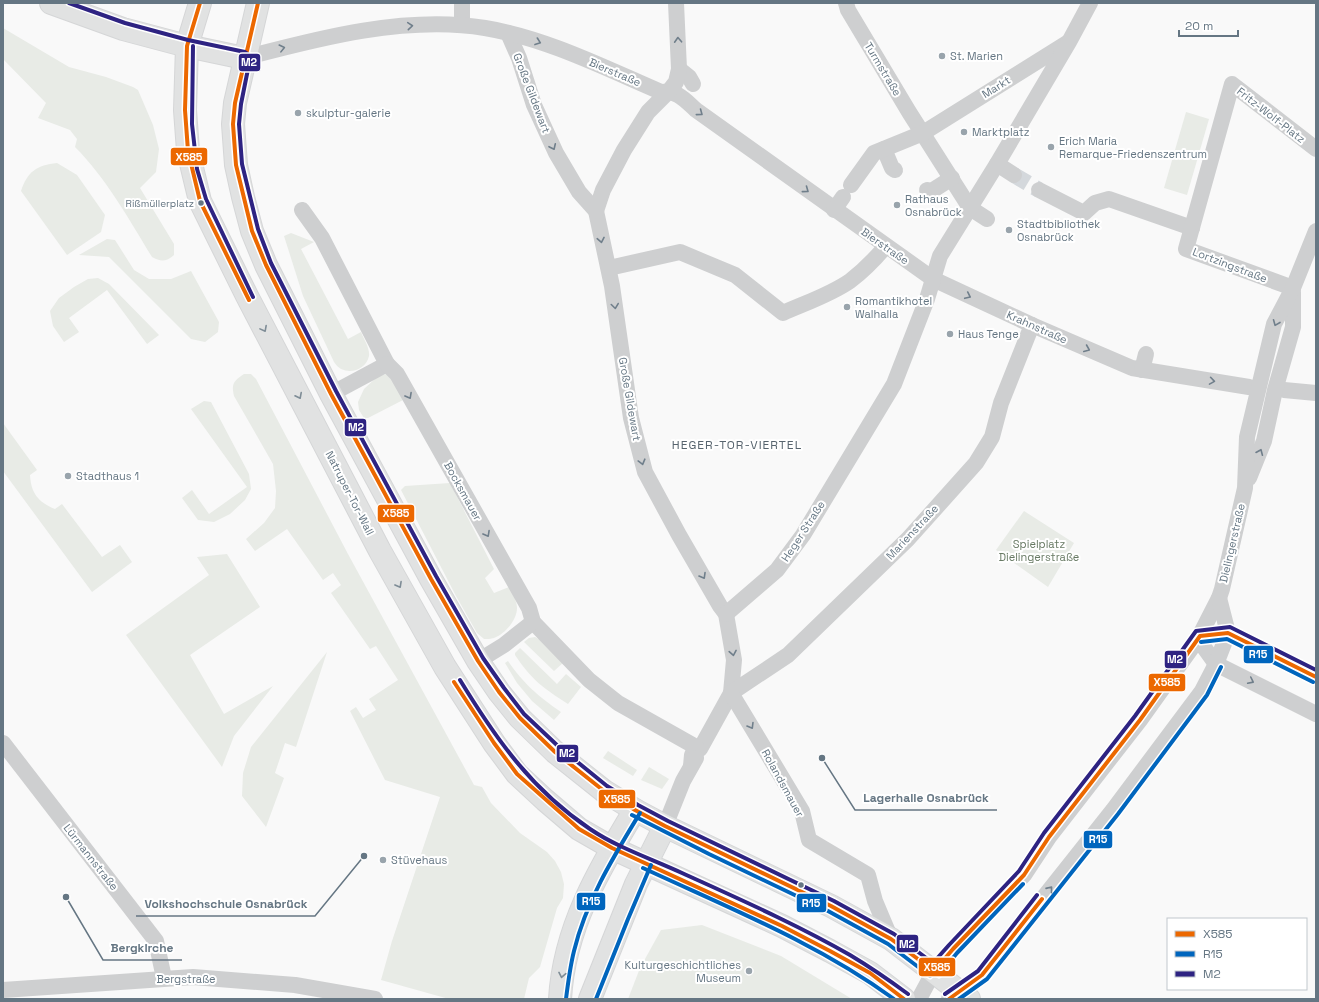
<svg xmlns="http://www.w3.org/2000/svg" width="1319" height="1002" viewBox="0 0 1319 1002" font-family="'Space Grotesk',sans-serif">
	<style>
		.green { fill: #e8ebe6 }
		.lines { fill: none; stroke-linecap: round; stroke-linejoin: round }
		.street-tunnel { stroke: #d4d8dc; stroke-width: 16; stroke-dasharray: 16 8; stroke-linecap: butt }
		.secondary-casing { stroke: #d5d6d7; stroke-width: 24 }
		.primary-casing { stroke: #d5d6d7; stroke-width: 24 }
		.street { stroke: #cecfd0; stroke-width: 16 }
		.secondary { stroke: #e1e2e2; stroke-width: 22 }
		.primary { stroke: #e1e2e2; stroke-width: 22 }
		.bus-1-casing { stroke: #fff; stroke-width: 7 }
		.bus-2-casing { stroke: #fff; stroke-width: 7 }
		.bus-3-casing { stroke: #fff; stroke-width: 7 }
		.bus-1 { stroke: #ec6800; stroke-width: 4 }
		.bus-2 { stroke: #0065bd; stroke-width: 4 }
		.bus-3 { stroke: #2e2382; stroke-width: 4 }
		.oneway { stroke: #707f8b }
		.oneway2 { stroke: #7e8c96 }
		.poi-dot { fill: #99a4ac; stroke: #fff; stroke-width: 1.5 }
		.bus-dot { fill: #657683; stroke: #fff; stroke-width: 1.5 }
		.labels { text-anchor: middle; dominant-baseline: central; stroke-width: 4; stroke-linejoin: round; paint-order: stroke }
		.bus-label { font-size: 10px; fill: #657683; stroke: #fff; text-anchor: end }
		.poi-label { font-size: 11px; fill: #657683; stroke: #fff; text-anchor: start }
		.street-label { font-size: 11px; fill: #657683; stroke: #fff }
		.park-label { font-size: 11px; fill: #687a64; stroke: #fff }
		.neighbourhood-label { font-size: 12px; letter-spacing: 1px; fill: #57646e; stroke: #fff }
		.leader { fill: none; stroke: #657683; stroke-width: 1.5 }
		.callout-dot { fill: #657683; stroke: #fff; stroke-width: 1.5 }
		.callout-label { font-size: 12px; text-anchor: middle; font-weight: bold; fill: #657683; stroke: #fff; stroke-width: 4; stroke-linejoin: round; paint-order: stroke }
		.line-badge { stroke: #fff; stroke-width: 1.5 }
		.badge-label { font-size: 11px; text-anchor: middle; font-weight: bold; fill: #fff }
	</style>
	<rect width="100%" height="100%" fill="#f9f9f9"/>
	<g class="green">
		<path d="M3,28L69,67L106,77L133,87L138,90L153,125L159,149L156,172L140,188L174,244V255C166,262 161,262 152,257C129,219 106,178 75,147L77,139L70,130L38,118L46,103L3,59Z"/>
		<polygon points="1186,112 1209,119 1187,195 1164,188"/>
		<path d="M57,163L77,175L105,215L101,232L67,255L21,191C27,172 37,165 57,163Z"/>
		<path d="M291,233L314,242L301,249L348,339L361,332C364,340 370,348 369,356C366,369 352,374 341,369C338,367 336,365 334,362L303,296L284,236Z"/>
		<polygon points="107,239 115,240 134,270 149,279 171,279 191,271 219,322 218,332 205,342 191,339 109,257 79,255"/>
		<polygon points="98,278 109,284 159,335 147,344 107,290 69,318 79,332 64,342 53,326 50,311 59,298 74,287 88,279"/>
		<path d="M244,374H251L256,379L348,554L474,785L482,787L491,803L520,833L547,852L555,861L561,872L564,884L563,898L557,908L540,967L529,978L524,999H449L381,980L392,941L440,797L385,780L350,711L356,707L363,718L376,710L369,699L398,680L376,646L370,649L331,593L341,585L333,573L323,580L287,529L255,551L246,539L264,523L275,508L276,491L273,464L234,396C231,383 234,381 244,374Z"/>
		<polygon points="386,374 393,376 405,399 368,418 364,418 359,410 358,402 364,389 377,377"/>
		<polygon points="204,401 211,402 249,474 251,489 245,500 230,514 214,522 198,520 182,498 192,490 209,514 247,487 191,409"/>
		<path d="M3,423L37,470L30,475C31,493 38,502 55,509L62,504L102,557L120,545L132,562L92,592L3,471Z"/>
		<path d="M450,483L494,569L485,578L494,593L509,587C513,594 517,601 517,608C517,620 505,634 494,638C491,639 487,639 484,639L477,633L456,596L401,490L405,486Z"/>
		<polygon points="1024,511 1074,543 1048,587 996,550"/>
		<polygon points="227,554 260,607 190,655 224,714 273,686 234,736 222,767 126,635 209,575 197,557"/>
		<polygon points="535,637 544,642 564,662 554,671 524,642 529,638"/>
		<path d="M520,648L557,684L566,674L581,687L568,704C543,688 532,680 515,655V653Z"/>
		<polygon points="327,652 296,747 285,743 275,773 284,778 266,827 242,796 243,773 251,747"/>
		<path d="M508,661C524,684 538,696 561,712L554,720L532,701L517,683L505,663Z"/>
		<polygon points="608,751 637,770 633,776 603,758"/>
		<polygon points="649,767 669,779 662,789 641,780"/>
		<polygon points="702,925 781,956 852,999 628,999 640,968 661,930"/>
	</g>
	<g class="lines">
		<polyline class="street-tunnel" points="1014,175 1039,190"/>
		<defs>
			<g id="secondary">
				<polyline points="51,3 123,29 187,46 244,58"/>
				<path d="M560,999C564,928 599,869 635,810"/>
				<polyline points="590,999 636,884 665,826"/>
			</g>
			<g id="primary">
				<polyline points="200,3 187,46 185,110 188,151 200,201 247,296 380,551 445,667 494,743 517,774 545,800 579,829 612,848 782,926 830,951 870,973 904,999"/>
				<polyline points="258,3 235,103 233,124 236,165 243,197 252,231 266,265 331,394 431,579 478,661 499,692 520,718 555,752 604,791 635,810 665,826 831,906 891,939 969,999"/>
			</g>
		</defs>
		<use href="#secondary" class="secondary-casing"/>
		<use href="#primary" class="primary-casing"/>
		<g class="street">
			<polyline points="462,3 462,25"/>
			<polyline points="846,3 848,10 909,112 970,208 987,219"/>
			<polyline points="508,33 519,58 534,105 556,153 579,192 596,211 612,286 631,418 645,472 679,535 720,606 726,614 734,660 731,693 700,749 696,747 692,755 691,766"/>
			<path d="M244,58C319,38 407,15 485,28C546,38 605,68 661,92C677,90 685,100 696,110L933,279L1032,325L1132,368L1249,387"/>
			<polyline points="679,69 689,77 693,84"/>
			<polyline points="884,149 892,168 895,170"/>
			<polyline points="997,164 1014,175"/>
			<polyline points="851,185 874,153 923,133 1067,43"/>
			<polyline points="927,190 930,192 952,178"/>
			<polyline points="1039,190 1084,213 1095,203 1109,199 1192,228"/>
			<polyline points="302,210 322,238 387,364 331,394"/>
			<polyline points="834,210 843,197"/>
			<polyline points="596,211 603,190 624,150 648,112 669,91 676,82 679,69 676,3"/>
			<path d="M609,268L680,252L735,275L783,313C805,303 830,295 850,281C863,271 875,259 885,247"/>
			<polyline points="1293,288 1186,249 1232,84 1316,149"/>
			<polyline points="387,364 397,374 529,608 533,622 589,680 618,703 696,747"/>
			<polyline points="1142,370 1146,354"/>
			<polyline points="1284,390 1316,393"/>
			<polyline points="1249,478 1264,441 1275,390 1293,327 1293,292"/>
			<polyline points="726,614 777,570 803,535 894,384 927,299 940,256 997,164 1069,42 1090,3"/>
			<polyline points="1200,636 1228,633 1316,677"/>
			<polyline points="1198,639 1216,664 1316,714"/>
			<polyline points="478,661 504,645 533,622"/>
			<polyline points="731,693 788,655 908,539 976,463 992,437 1001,403 1032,325"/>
			<polyline points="731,693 802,811 809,840 868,875 875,901 891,939"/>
			<polyline points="3,743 156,941 164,978"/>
			<polyline points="665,826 683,781 696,758"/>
			<polyline points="3,990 193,977 295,985 375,999"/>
			<polyline points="919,999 934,971 953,949 1024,875 1049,837 1140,720 1198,639 1219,598 1222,589 1245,488 1247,437 1274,324 1293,288 1316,231"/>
			<polyline points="949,999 982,975 1113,810 1202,691 1216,664 1228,633 1219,598"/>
		</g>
		<use href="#secondary" class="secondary"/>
		<use href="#primary" class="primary"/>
		<defs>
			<g id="bus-1">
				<polyline points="200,3 187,46 185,110 188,151 200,201 249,300"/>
				<polyline points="258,3 235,103 233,124 236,165 252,231 266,265 331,394 431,579 478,661 499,692 520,718 555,752 604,791 635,810 665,826 831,906 891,939 934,971 953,949 1024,875 1049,837 1140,720 1200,636 1228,633 1316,677"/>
				<polyline points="454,682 494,743 517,774 579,829 612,848 782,926 830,951 870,973 904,999"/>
				<polyline points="949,999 982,975 1042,899"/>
			</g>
			<g id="bus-2">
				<polyline points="1201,642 1227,639 1313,682"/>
				<polyline points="632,815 709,854 828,911 888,944 930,976"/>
				<path d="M643,868C729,908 817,943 894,999"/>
				<polyline points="939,975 957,953 1023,884"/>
				<path d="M566,999C568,983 570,967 574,951C586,901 614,856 640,813"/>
				<polyline points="596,999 628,919 651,865"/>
				<polyline points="959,999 987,979 1118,814 1207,695 1221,667"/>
			</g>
			<g id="bus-3">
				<polyline points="69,3 125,23 188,40 245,52 249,55 250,59 241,104 239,124 242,164 258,229 271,263 336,391 436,576 483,658 504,688 524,714 559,747 607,786 638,805 668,821 834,901 894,934 933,963 949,945 1019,871 1044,833 1135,716 1196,631 1230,627 1316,670"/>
				<polyline points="193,46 192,124 197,169 206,199 253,297"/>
				<path d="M460,680C496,739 531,789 590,829C618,848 652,859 682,873C739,899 796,924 850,955C870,967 889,980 908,994"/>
				<polyline points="945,994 978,971 1037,895"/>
			</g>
		</defs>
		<use href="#bus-1" class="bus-1-casing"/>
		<use href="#bus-2" class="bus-2-casing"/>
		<use href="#bus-3" class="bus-3-casing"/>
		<use href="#bus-1" class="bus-1"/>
		<use href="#bus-2" class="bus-2"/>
		<use href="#bus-3" class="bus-3"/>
	</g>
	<defs><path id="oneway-chevron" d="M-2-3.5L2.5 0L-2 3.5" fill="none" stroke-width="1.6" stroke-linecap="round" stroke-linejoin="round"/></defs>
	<g class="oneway">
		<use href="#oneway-chevron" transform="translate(410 26) rotate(-5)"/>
		<use href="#oneway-chevron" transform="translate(678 40) rotate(-93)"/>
		<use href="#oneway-chevron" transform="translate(538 42) rotate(20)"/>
		<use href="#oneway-chevron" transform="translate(282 48) rotate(-14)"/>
		<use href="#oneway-chevron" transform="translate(700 113) rotate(37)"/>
		<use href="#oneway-chevron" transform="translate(553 147) rotate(65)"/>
		<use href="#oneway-chevron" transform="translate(806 190) rotate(36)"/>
		<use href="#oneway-chevron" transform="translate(601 240) rotate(79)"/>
		<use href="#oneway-chevron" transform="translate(968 296) rotate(25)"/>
		<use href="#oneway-chevron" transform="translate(615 306) rotate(82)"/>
		<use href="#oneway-chevron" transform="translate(1276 323) rotate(112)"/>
		<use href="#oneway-chevron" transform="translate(1087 349) rotate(23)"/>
		<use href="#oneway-chevron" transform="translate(1212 381) rotate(9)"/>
		<use href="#oneway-chevron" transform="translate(409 396) rotate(61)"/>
		<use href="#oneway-chevron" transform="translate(1260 452) rotate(-67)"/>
		<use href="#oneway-chevron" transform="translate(642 462) rotate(75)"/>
		<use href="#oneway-chevron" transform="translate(487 534) rotate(61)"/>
		<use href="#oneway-chevron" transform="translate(703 576) rotate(60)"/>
		<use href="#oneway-chevron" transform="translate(733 653) rotate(80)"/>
		<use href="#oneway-chevron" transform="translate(1251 681) rotate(26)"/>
		<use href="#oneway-chevron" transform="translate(751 726) rotate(59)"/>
		<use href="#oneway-chevron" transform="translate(1050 889) rotate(-51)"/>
	</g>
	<g class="oneway2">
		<use href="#oneway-chevron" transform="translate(264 329) rotate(62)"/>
		<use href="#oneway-chevron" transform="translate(299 396) rotate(63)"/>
		<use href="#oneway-chevron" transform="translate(399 585) rotate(61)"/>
		<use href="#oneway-chevron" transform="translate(562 975) rotate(101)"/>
	</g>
	<g class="poi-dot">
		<circle cx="942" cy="56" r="4"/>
		<circle cx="298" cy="113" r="4"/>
		<circle cx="964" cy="132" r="4"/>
		<circle cx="1051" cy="147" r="4"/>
		<circle cx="897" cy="205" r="4"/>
		<circle cx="1009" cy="230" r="4"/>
		<circle cx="847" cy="307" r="4"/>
		<circle cx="950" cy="334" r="4"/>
		<circle cx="68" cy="476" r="4"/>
		<circle cx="383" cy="860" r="4"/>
		<circle cx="749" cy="971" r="4"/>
	</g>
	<g class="bus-dot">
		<circle cx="201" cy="203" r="3.5"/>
		<circle cx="801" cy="885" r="3.5"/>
	</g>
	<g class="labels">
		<g class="bus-label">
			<text x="194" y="203">Rißmüllerplatz</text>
		</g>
		<g class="poi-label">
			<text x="950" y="56">St. Marien</text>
			<text x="306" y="113">skulptur-galerie</text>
			<text x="972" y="132">Marktplatz</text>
			<text x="1059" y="141">Erich Maria<tspan x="1059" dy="13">Remarque-Friedenszentrum</tspan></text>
			<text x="905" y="199">Rathaus<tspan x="905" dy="13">Osnabrück</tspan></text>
			<text x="1017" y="224">Stadtbibliothek<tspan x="1017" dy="13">Osnabrück</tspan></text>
			<text x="855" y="301">Romantikhotel<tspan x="855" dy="13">Walhalla</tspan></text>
			<text x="958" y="334">Haus Tenge</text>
			<text x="76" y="476">Stadthaus 1</text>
			<text x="391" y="860">Stüvehaus</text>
			<text x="741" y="965" text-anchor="end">Kulturgeschichtliches<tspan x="741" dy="13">Museum</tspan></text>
		</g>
		<g class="street-label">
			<text transform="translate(883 69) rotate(59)">Turmstraße</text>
			<text transform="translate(615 72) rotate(23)">Bierstraße</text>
			<text transform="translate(996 87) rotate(-32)">Markt</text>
			<text transform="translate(532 93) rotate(69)">Große Gildewart</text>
			<text transform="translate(1271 115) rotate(38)">Fritz-Wolf-Platz</text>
			<text transform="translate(885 246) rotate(35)">Bierstraße</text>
			<text transform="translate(1230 265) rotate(21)">Lortzingstraße</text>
			<text transform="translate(1037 327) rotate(24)">Krahnstraße</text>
			<text transform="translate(630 399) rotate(80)">Große Gildewart</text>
			<text transform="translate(463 491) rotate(61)">Bocksmauer</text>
			<text transform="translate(350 493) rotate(63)">Natruper-Tor-Wall</text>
			<text transform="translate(803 531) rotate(-57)">Heger Straße</text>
			<text transform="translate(912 532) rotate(-47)">Marienstraße</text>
			<text transform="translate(1232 543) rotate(-77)">Dielingerstraße</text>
			<text transform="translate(783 783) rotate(61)">Rolandsmauer</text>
			<text transform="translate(91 857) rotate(52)">Lürmannstraße</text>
			<text x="186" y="979">Bergstraße</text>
		</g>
		<g class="park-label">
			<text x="1039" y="544">Spielplatz<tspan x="1039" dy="13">Dielingerstraße</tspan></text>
		</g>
		<g class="neighbourhood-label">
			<text x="737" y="445">HEGER-TOR-VIERTEL</text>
		</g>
	</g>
	<path class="leader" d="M822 758L855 810H997M364 856L315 916H136M66 897L103 960H182"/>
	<g class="callout-dot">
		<circle cx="822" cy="758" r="4"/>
		<circle cx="364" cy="856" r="4"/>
		<circle cx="66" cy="897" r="4"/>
	</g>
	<g class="callout-label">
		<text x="926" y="802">Lagerhalle Osnabrück</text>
		<text x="226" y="908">Volkshochschule Osnabrück</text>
		<text x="142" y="952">Bergkirche</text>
	</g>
	<g class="line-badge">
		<rect x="238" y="53" width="23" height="19" rx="4" fill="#2e2382"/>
		<rect x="170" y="147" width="38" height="19" rx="4" fill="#ec6800"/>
		<rect x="344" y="418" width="23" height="19" rx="4" fill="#2e2382"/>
		<rect x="377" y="504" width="38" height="19" rx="4" fill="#ec6800"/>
		<rect x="1243" y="645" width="31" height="19" rx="4" fill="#0065bd"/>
		<rect x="1164" y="650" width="23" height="19" rx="4" fill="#2e2382"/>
		<rect x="1148" y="673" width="38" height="19" rx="4" fill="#ec6800"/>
		<rect x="556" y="744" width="23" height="19" rx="4" fill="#2e2382"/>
		<rect x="598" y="789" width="38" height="20" rx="4" fill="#ec6800"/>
		<rect x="1083" y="830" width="30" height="19" rx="4" fill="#0065bd"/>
		<rect x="576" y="892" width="30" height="19" rx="4" fill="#0065bd"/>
		<rect x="796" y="893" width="31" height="20" rx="4" fill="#0065bd"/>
		<rect x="896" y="934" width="23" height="19" rx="4" fill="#2e2382"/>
		<rect x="918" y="957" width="38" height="20" rx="4" fill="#ec6800"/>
	</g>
	<g class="badge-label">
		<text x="249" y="66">M2</text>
		<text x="189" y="161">X585</text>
		<text x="356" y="431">M2</text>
		<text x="396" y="517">X585</text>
		<text x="1258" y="658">R15</text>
		<text x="1175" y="663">M2</text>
		<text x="1167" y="686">X585</text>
		<text x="567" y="757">M2</text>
		<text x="617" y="803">X585</text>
		<text x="1098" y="843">R15</text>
		<text x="591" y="905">R15</text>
		<text x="811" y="907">R15</text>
		<text x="907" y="948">M2</text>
		<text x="937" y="971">X585</text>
	</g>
	<rect width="1319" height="1002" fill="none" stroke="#657683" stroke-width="8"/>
	<rect x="1167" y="918" width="140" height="72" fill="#ffffff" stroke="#c1c8cd"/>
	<rect x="1175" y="931" width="20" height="6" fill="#ec6800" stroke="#c1c8cd"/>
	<text x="1203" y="938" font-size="12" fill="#657683">X585</text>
	<rect x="1175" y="951" width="20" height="6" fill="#0065bd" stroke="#c1c8cd"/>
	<text x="1203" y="958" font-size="12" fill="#657683">R15</text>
	<rect x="1175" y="971" width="20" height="6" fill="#2e2382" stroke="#c1c8cd"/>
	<text x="1203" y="978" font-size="12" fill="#657683">M2</text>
	<path d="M1179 30v6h59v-6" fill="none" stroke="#657683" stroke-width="2"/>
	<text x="1185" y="30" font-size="12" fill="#657683" stroke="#ffffff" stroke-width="3" paint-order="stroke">20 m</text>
</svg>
